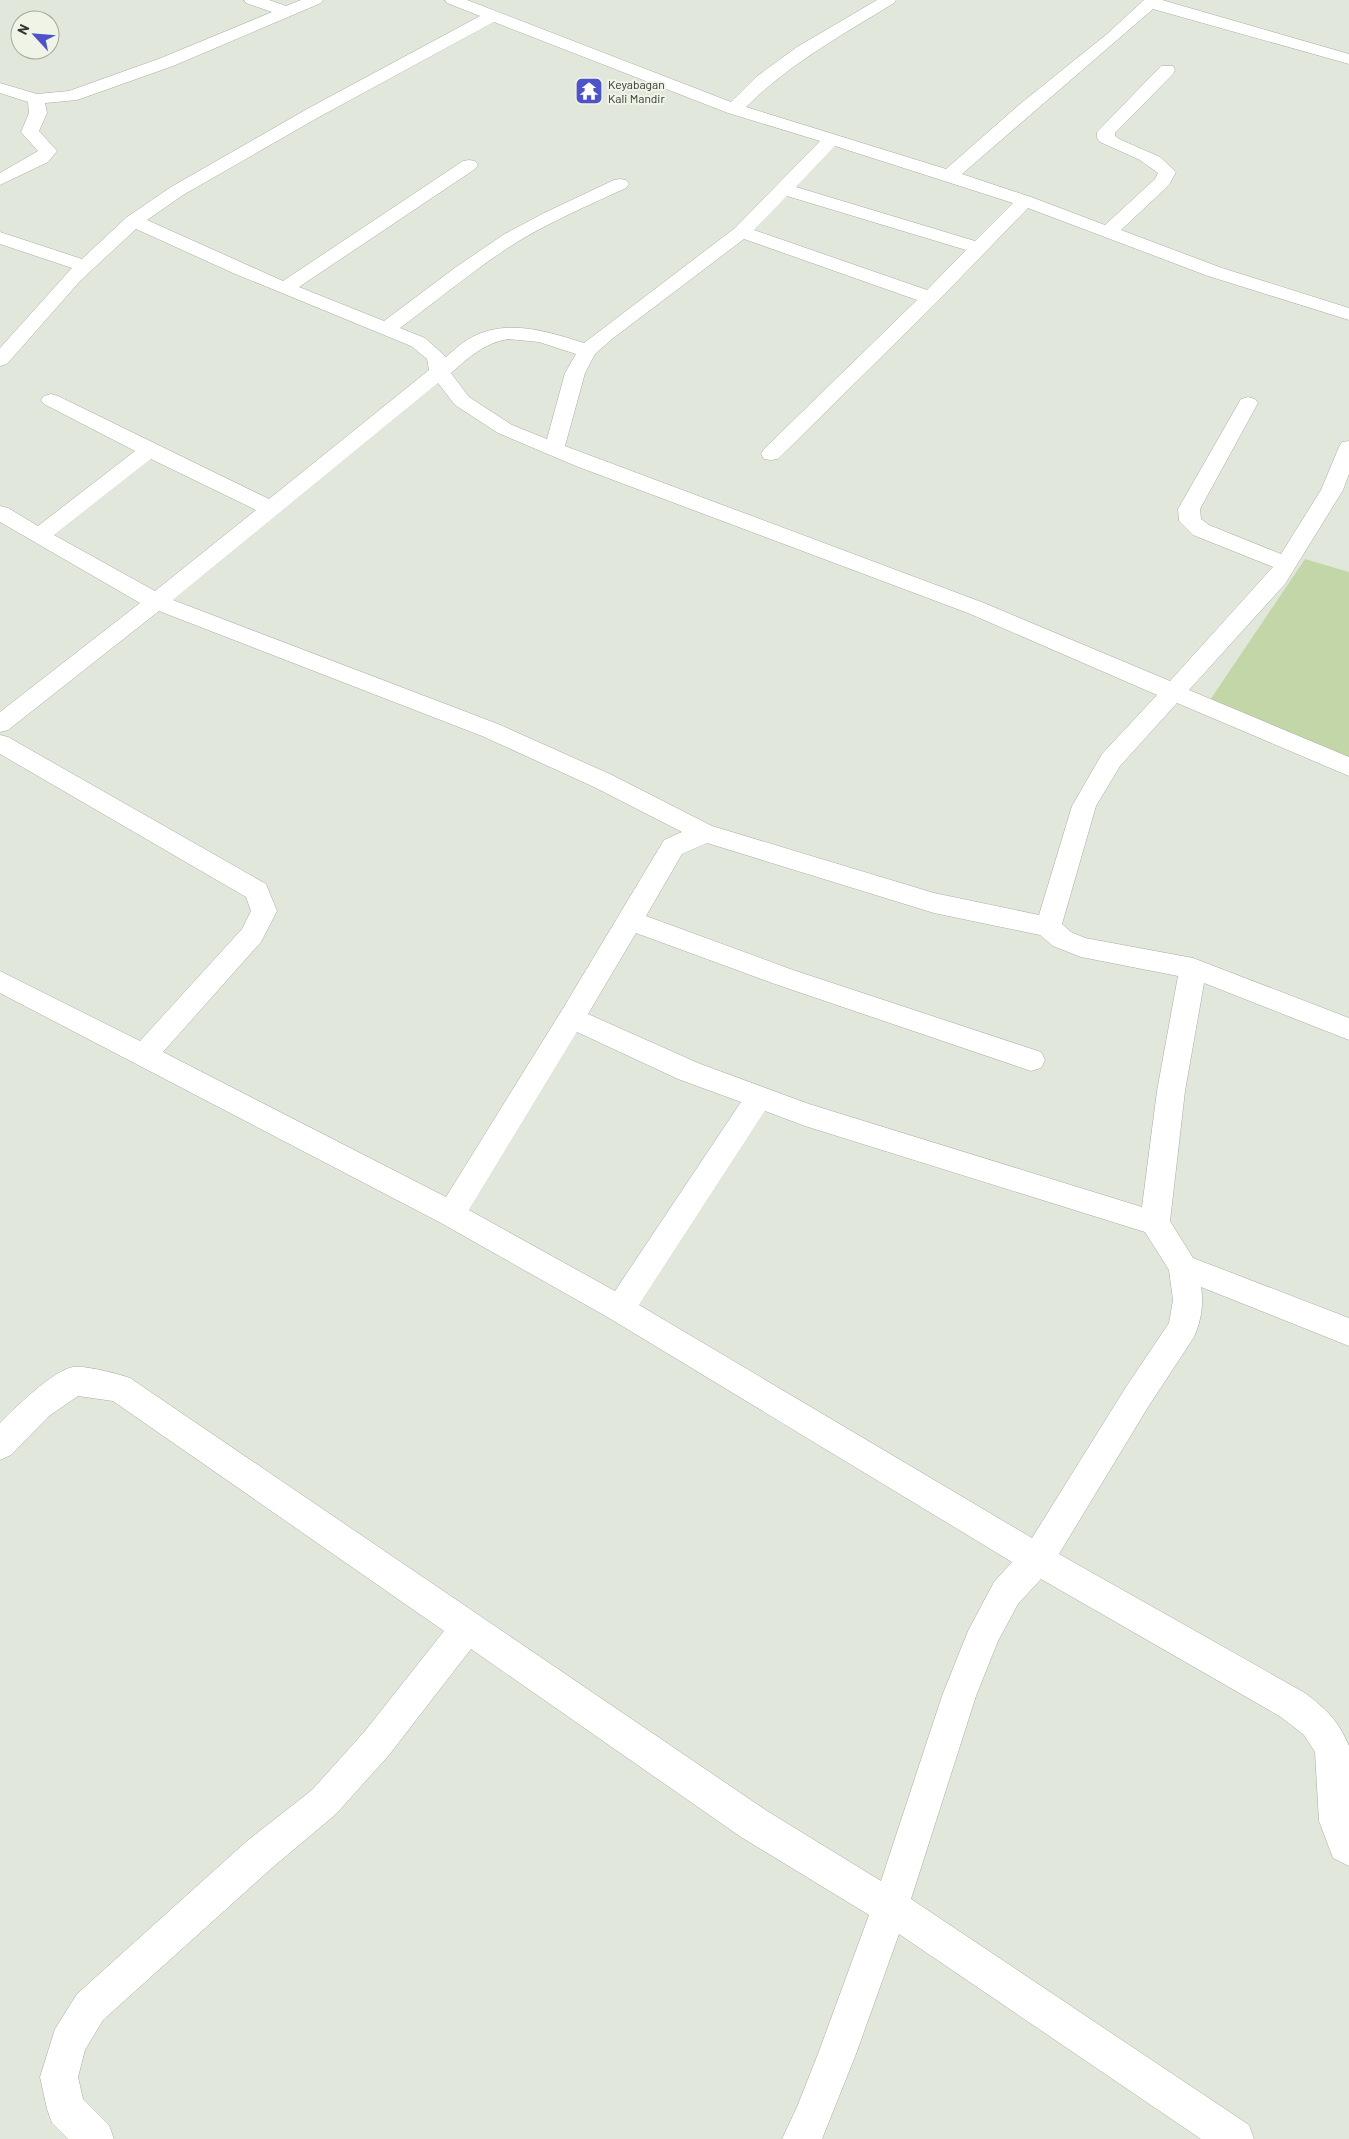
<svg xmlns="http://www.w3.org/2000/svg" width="1349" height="2139" viewBox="0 0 1349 2139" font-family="Barlow,sans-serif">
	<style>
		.green { fill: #c3d6a8 }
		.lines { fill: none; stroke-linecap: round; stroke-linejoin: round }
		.minor-casing { stroke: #a8ada1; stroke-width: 1 }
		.minor { fill: #fff; fill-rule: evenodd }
		.labels { text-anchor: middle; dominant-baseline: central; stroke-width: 4; stroke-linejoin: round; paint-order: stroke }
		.far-poi-label { font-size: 12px; fill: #323530; stroke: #eff4e7; text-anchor: start }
	</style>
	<rect width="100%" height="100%" fill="#e1e7da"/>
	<polygon class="green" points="1305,559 1349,572 1349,758 1206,706"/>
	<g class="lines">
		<defs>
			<g id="minor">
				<polygon points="244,0 269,0 286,6 301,0 323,0 321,3 173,66 77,100 45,103 47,113 39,131 57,151 48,162 0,185 0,173 38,151 21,132 29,113 28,102 0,93 0,83 37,94 69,91 161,58 272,12 246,3"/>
				<path d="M445,0H467L731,102L756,77L797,47L877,0H896L894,3C842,35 789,64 746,107L946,169L1020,104L1107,34L1144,0H1162L1349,54V64L1153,9L962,174L1031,197L1105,225L1155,179L1158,173L1140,160L1100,142L1097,138V132L1161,66H1173L1175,70L1173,74L1115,133V136L1119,139L1160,157L1176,172L1169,185L1121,230L1222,268L1349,308V320L1208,276L1028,208L937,302L778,459L771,460L764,459L761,454L764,449L917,300L744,239L612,339L595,354L585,373L565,446L984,603L1170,681L1273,567L1193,535L1179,521L1178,509L1241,399L1248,397L1255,399L1258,403L1200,509L1201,519L1209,525L1281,554L1321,490L1339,447L1342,442L1349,441V474L1343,490L1285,584L1189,690L1349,757V776L1177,703L1120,766L1096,806L1062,924L1071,932L1085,938L1193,958L1349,1018V1040L1204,983L1185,1091L1170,1221L1193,1258L1349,1318V1346L1201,1287C1204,1304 1201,1321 1194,1337L1148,1407L1059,1554L1305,1693C1326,1709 1338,1720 1349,1746V1866L1333,1858L1319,1821L1315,1752L1304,1735L1281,1717L1041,1579L1018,1604L998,1641L976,1696L911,1899L1249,2125L1254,2139H1201L899,1934L856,2054L822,2139H782L797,2107L818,2054L869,1915L741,1837L471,1649L389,1755L336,1814L273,1867L103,2020L85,2050L78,2077L83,2099L109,2125L114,2139H68L52,2123L47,2109L40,2077L55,2029L77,1994L247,1841L312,1790L365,1731L444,1631L113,1401L78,1396L49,1416L11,1455L0,1460V1423C15,1408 52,1371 73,1367C84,1365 119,1374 130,1378L767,1811L881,1881L942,1696L968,1631L994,1582L1012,1562L609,1318L441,1223L0,993V971L140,1041L242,929L251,911L246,897L0,754V735L8,737L266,884L277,911L261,942L163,1052L446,1197L562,1010L664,840L682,832L594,787L482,736L159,611L8,730L0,732V712L140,603L0,522V506L8,508L38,526L135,451L44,404L41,400L44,396L51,394L58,396L269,499L429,370L427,359L411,346L233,273L136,229L80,281L7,364L0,366V348L72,268L0,244V232L82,259L127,217L171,187L307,109L480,16L447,3ZM494,22L728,113L820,141L735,228L584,343C546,331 504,317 467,340C460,344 453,351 446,357L425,338L400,328C439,299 476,268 517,242C552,221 589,205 626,188L629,184L626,180L620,179L614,180L544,213L503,235L456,267L384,321L299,287L475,169L478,165L475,161L469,160L463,161L283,281L147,220L183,195L319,117ZM835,146L1013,203L975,241L796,187ZM787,196L966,250L927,290L754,230ZM508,339L539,342L576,354L565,373L547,439L512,425L469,397L451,373C468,358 484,343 508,339ZM438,383L455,405L498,433L576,466L968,613L1157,695L1102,754L1072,806L1039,915L934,893L712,826L612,775L498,724L173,600ZM151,459L256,510L155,591L54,535ZM707,843L934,913L1040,935L1053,946L1081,957L1178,976L1157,1091L1142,1207L809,1104L698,1063L588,1014L636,933L775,984L1031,1071L1041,1068L1045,1060L1041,1052L793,970L646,916L682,854ZM577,1032L678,1079L741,1102L615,1291L469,1210ZM765,1111L805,1126L1145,1232L1169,1270L1173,1300L1169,1323L1126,1387L1032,1538L639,1305Z"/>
			</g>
		</defs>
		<use href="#minor" class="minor-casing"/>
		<use href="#minor" class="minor"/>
	</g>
	<defs>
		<symbol id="temple-square" viewBox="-11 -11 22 22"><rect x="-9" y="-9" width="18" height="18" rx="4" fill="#4f53ca" stroke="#eff4e7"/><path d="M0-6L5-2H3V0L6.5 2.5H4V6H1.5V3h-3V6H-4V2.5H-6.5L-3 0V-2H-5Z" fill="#fff"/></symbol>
	</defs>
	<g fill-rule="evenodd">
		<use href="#temple-square" x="573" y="75" width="32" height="32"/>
	</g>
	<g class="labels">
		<g class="far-poi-label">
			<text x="608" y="84">Keyabagan<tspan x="608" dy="14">Kali Mandir</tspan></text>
		</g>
	</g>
	<g transform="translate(35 35) rotate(296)"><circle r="24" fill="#eff4e7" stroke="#a3a89e"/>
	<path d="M0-4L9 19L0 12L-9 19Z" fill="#4f53ca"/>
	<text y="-8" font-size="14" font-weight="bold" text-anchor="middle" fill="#323530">N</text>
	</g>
</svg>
